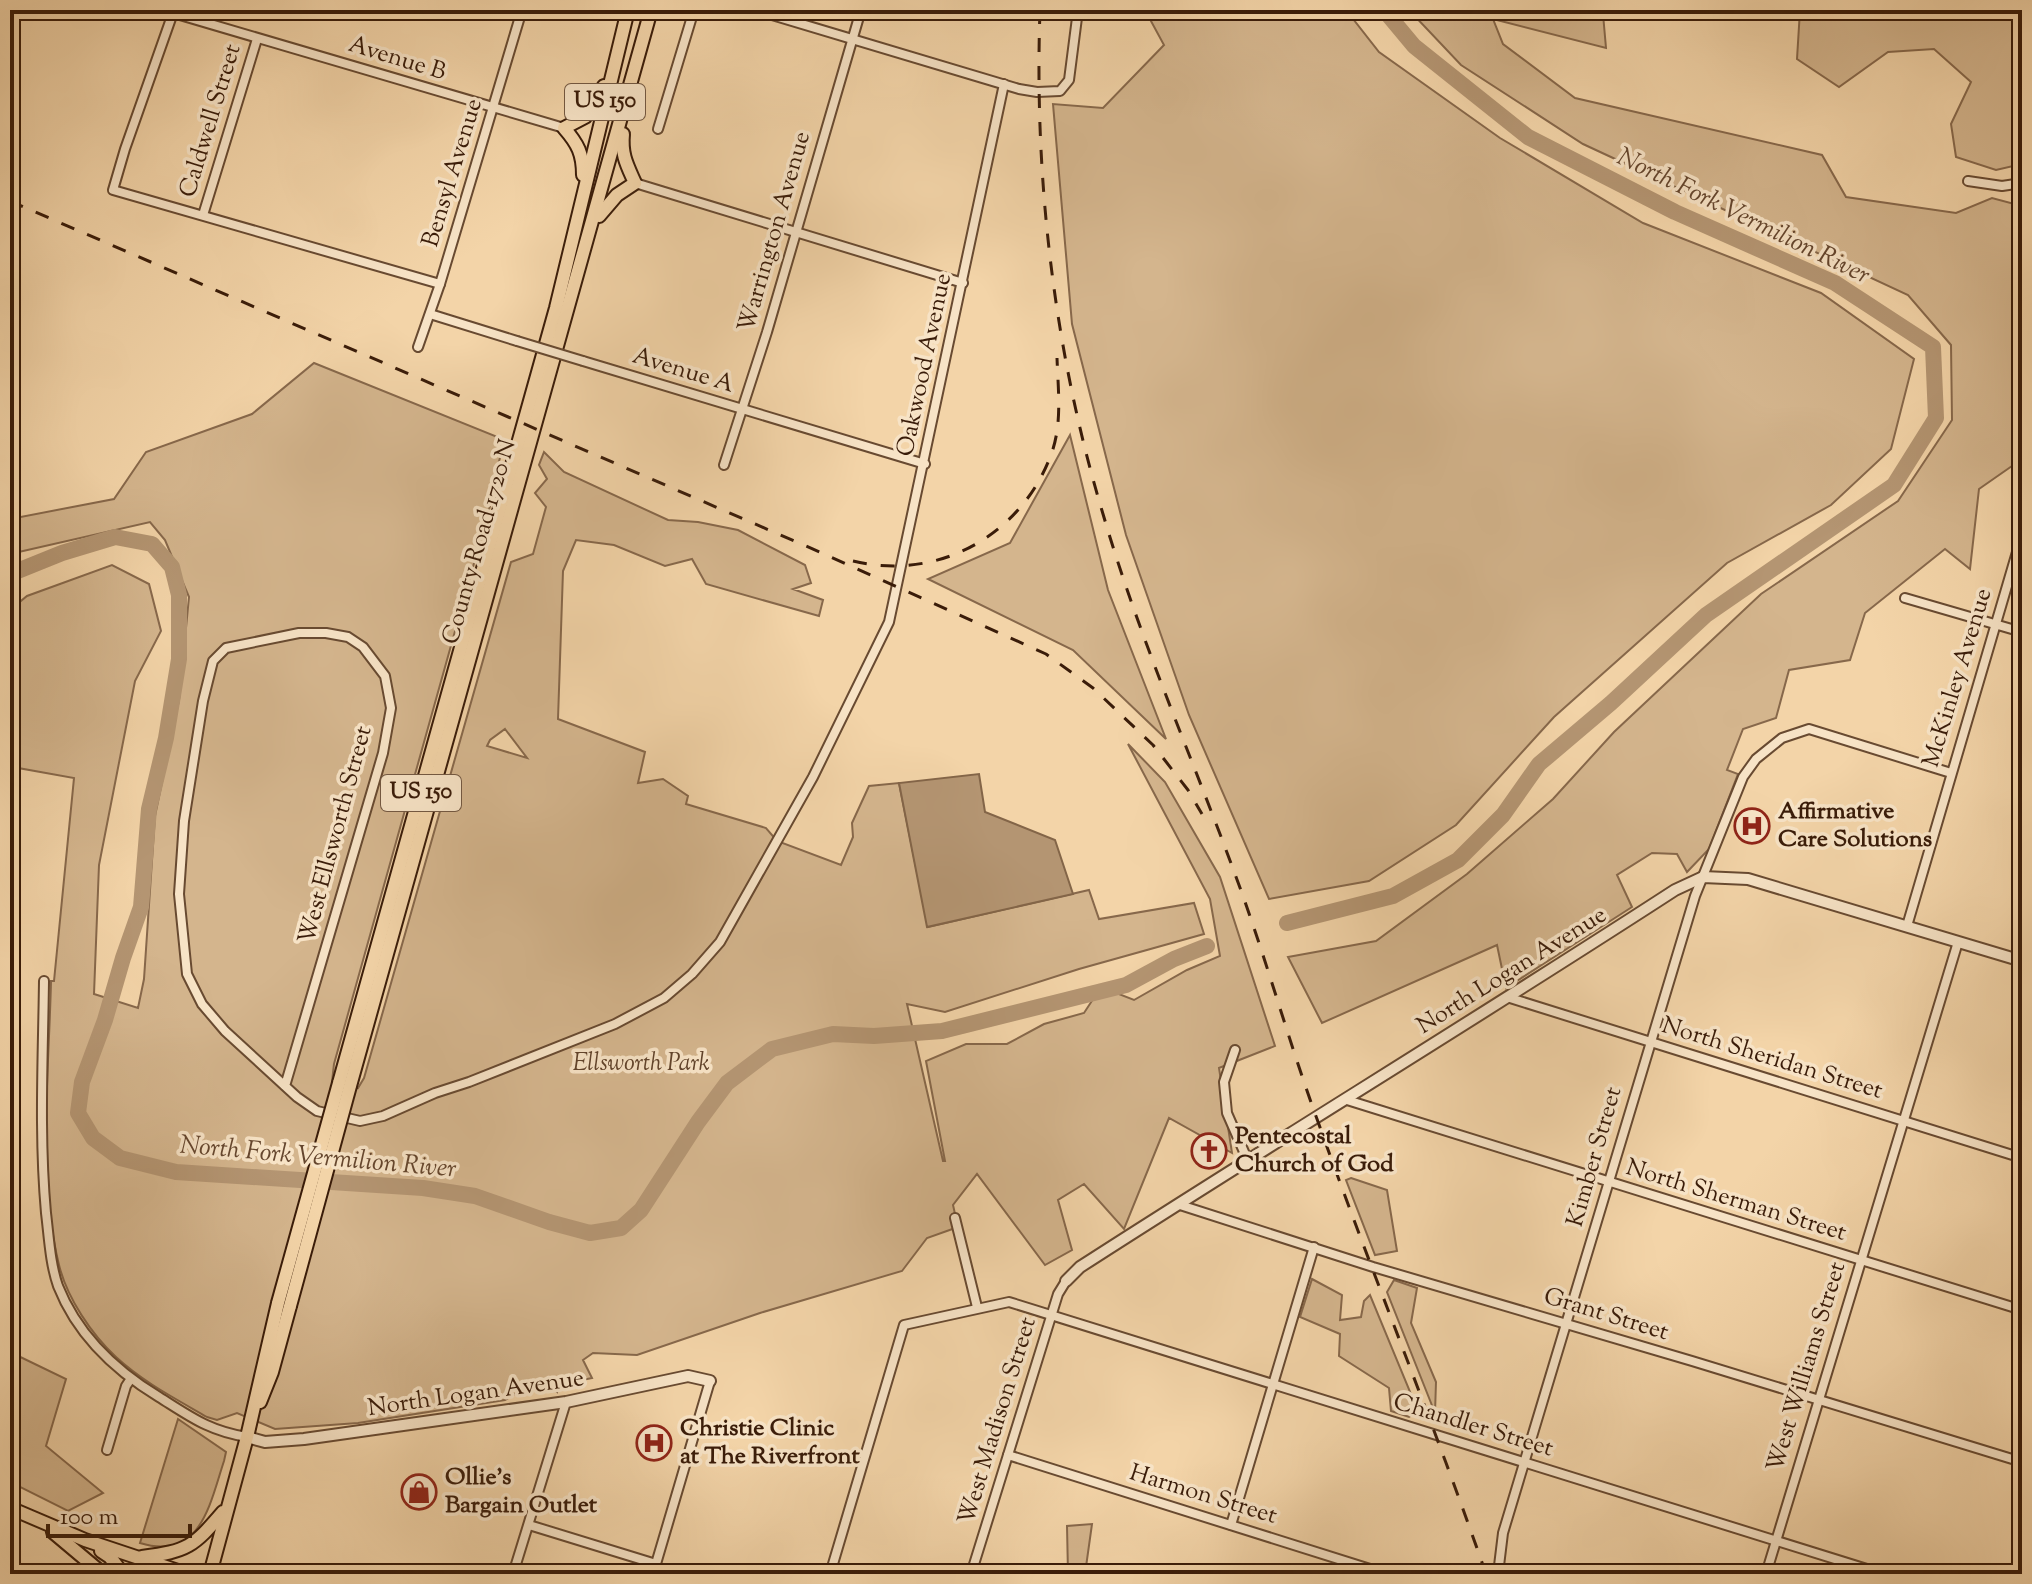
<svg xmlns="http://www.w3.org/2000/svg" width="2032" height="1584" viewBox="0 0 2032 1584" font-family="'Sorts Mill Goudy',serif">
	<style>
		.green { fill: #d4b58d; stroke: #87684b; stroke-width: 2; fill-rule: evenodd }
		.water { fill: #b49572; stroke: #836548; stroke-width: 2 }
		.lines { fill: none; stroke-linecap: round; stroke-linejoin: round }
		.river { stroke: #b49572; stroke-width: 16 }
		.minor-casing { stroke: #684a31; stroke-width: 12 }
		.tertiary-casing { stroke: #684a31; stroke-width: 14 }
		.primary-casing { stroke: #3a1c09; stroke-width: 16 }
		.minor { stroke: #f7e3c6; stroke-width: 8 }
		.tertiary { stroke: #f7e3c6; stroke-width: 10 }
		.primary { stroke: #f3d4a8; stroke-width: 12 }
		.rail { stroke: #3a1c09; stroke-width: 3; stroke-dasharray: 14 14; stroke-linecap: butt }
		.minor-bridge-casing { stroke: #684a31; stroke-width: 12; stroke-linecap: butt }
		.primary-bridge-casing { stroke: #3a1c09; stroke-width: 16; stroke-linecap: butt }
		.minor-bridge { stroke: #f7e3c6; stroke-width: 8 }
		.primary-bridge { stroke: #f3d4a8; stroke-width: 12 }
		.labels { text-anchor: middle; dominant-baseline: central; stroke-width: 7; stroke-linejoin: round; paint-order: stroke }
		.shield { fill: #f7e3c6; stroke: #735842; stroke-width: 2 }
		.shield-label { font-size: 22px; font-weight: bold; fill: #3a1c09 }
		.street-label { font-size: 24px; fill: #3a1c09; stroke: #f7e3c6 }
		.poi-label { font-size: 24px; font-weight: bold; fill: #3a1c09; stroke: #f7e3c6; text-anchor: start }
		.park-label { font-size: 24px; font-style: italic; fill: #60422a; stroke: #f7e3c6 }
		.water-label { font-size: 26px; font-style: italic; fill: #65462e; stroke: #f7e3c6 }
	</style>
	<rect width="100%" height="100%" fill="#f3d4a8"/>
	<filter id="stains"><feTurbulence type="fractalNoise" baseFrequency=".0025" numOctaves="4"/><feColorMatrix values="0 0 0 0 .2 0 0 0 0 .09 0 0 0 0 .02 0 0 0 .5 -.17"/></filter>
	<radialGradient id="worn" r=".72"><stop offset=".6" stop-color="#630" stop-opacity="0"/><stop offset="1" stop-color="#630" stop-opacity=".3"/></radialGradient>
	<g class="green">
		<polygon points="1145,10 1346,10 1379,52 1500,138 1643,223 1821,293 1914,359 1891,449 1831,505 1727,563 1554,717 1456,825 1369,881 1269,899 1189,715 1126,535 1072,324 1053,104 1103,108 1164,45"/>
		<polygon points="1409,10 1600,10 1603,14 1606,48 1493,19 1503,44 1575,98 1822,155 1846,197 1956,213 1992,198 2022,206 2022,459 1979,489 1970,569 1945,549 1865,613 1850,660 1789,670 1776,718 1743,729 1727,770 1738,774 1709,849 1687,872 1677,854 1652,853 1617,875 1632,907 1506,988 1497,945 1322,1023 1288,957 1376,941 1467,874 1553,799 1614,732 1761,594 1898,501 1952,420 1951,345 1908,295 1583,144 1461,65"/>
		<polygon points="1800,10 1824,10 1846,18 1851,10 2022,10 2022,164 1996,170 1956,157 1951,124 1971,82 1934,49 1888,52 1839,87 1797,59"/>
		<path d="M314,363L505,440L489,497L492,499L334,1064L332,1082L358,1088L364,1078L511,562L533,554L546,507L535,493L547,479L539,465L544,452L564,472L668,520L698,522L738,530L805,565L811,583L793,589L823,600L819,616L706,584L692,559L665,566L614,545L576,540L563,571L558,719L645,752L638,783L663,779L688,796L686,804L766,828L777,841L841,865L853,837L852,823L869,786L899,783L928,927L1089,890L1099,919L1194,903L1204,934L1079,969L945,1012L907,1004L943,1161H945L926,1061L966,1044H1007L1044,1024L1084,1013L1101,987L1134,1000L1187,970L1220,956L1210,899L1128,744L1165,782L1220,877L1275,1046L1219,1068L1232,1153L1169,1118L1124,1229L1084,1184L1058,1200L1072,1250L1045,1265L977,1174L953,1205L958,1227L927,1238L902,1271L760,1313L637,1355L593,1353L583,1360L592,1378L557,1385V1392L551,1388L515,1394L505,1400L358,1423L275,1429L237,1413L217,1420L207,1417C176,1399 143,1382 116,1357C92,1335 67,1298 59,1265C37,1174 49,1074 51,981H54L74,778L18,768L10,833V610L27,596L112,565L149,584L161,631L135,681L99,865L94,994L138,1008L144,979L155,816L179,700L189,597L165,540L150,522L10,554V519L114,499L146,452L252,414ZM505,729L527,758L487,746L490,740Z"/>
		<polygon points="1070,435 1108,590 1166,739 1073,650 928,579 1010,543"/>
		<polygon points="1351,1178 1387,1190 1397,1251 1375,1255 1346,1180"/>
		<polygon points="1312,1279 1342,1295 1340,1320 1361,1317 1364,1301 1370,1295 1418,1411 1409,1417 1391,1411 1389,1388 1339,1356 1340,1334 1300,1317"/>
		<polygon points="1394,1280 1417,1288 1411,1323 1436,1382 1435,1413 1387,1292"/>
		<polygon points="10,1352 66,1379 46,1446 103,1493 68,1511 10,1482"/>
		<path d="M178,1419L226,1452L224,1461C210,1503 201,1562 140,1543Z"/>
		<polygon points="1092,1524 1085,1574 1068,1574 1067,1526"/>
	</g>
	<polygon class="water" points="979,774 985,812 1055,840 1073,894 927,927 899,783"/>
	<g class="lines">
		<g class="river">
			<polyline points="10,574 62,553 115,537 152,544 172,567 179,595 179,659 166,738 149,809 141,907 123,958 105,1020 82,1082 78,1113 93,1138 120,1158 176,1172 423,1188 475,1196 549,1222 590,1233 621,1228 641,1210 698,1122 727,1083 772,1049 833,1034 874,1036 942,1031 1126,985 1174,959 1207,946"/>
			<polyline points="1287,923 1393,896 1458,860 1503,815 1539,764 1611,703 1706,615 1894,485 1936,418 1933,347 1835,283 1675,212 1528,137 1414,46 1384,10"/>
		</g>
		<defs>
			<g id="minor">
				<polyline points="174,10 125,149 113,190 440,284"/>
				<polyline points="755,10 1019,89 1037,92 1060,91 1069,80 1078,10"/>
				<polyline points="173,13 564,128"/>
				<polyline points="658,129 694,10"/>
				<polyline points="1968,181 2002,186 2022,183"/>
				<polyline points="635,183 963,283"/>
				<polyline points="203,215 257,39"/>
				<polyline points="430,314 517,341"/>
				<polyline points="418,347 440,284 522,10"/>
				<polyline points="583,361 925,464"/>
				<polyline points="724,465 767,332 861,10"/>
				<polyline points="1905,598 2022,632"/>
				<polyline points="1907,926 2022,535"/>
				<path d="M44,981C43,1058 39,1136 46,1213C49,1237 50,1263 58,1286C77,1334 116,1371 159,1397C191,1417 209,1431 247,1437"/>
				<polyline points="1510,998 2022,1158"/>
				<polyline points="1235,1050 1224,1082 1227,1113 1248,1161"/>
				<polyline points="285,1086 383,753 391,708 385,676 363,647 348,637 326,633 299,633 226,648 213,661 203,701 184,821 179,894 187,974 202,1004 225,1031 297,1097 317,1111 360,1121 383,1116 435,1093 469,1082 615,1024 664,998 692,974 720,942 813,777 889,622 1004,84"/>
				<polyline points="1347,1100 2022,1310"/>
				<polyline points="1180,1205 1373,1267 1692,1361 2022,1462"/>
				<polyline points="955,1218 977,1307"/>
				<polyline points="107,1450 126,1386 130,1380"/>
				<polyline points="1008,1455 1386,1574"/>
				<polyline points="529,1525 656,1564"/>
				<polyline points="1231,1525 1314,1247"/>
				<polyline points="513,1574 566,1402"/>
				<polyline points="653,1574 710,1381"/>
				<polyline points="830,1574 904,1325 1009,1302 1883,1574"/>
				<polyline points="971,1574 1058,1294 1066,1281"/>
				<polyline points="1498,1574 1503,1533 1695,896 1743,777 1756,759 1782,738 1809,729 1951,773"/>
				<polyline points="1766,1574 1958,942"/>
			</g>
			<g id="tertiary">
				<path d="M1066,1281L1080,1267C1277,1140 1478,1018 1675,890L1703,877L1748,879L2022,961"/>
				<polyline points="247,1437 265,1442 304,1439 566,1402 688,1376 710,1381"/>
			</g>
			<g id="primary">
				<path d="M583,175C583,154 578,144 564,128L585,117L604,86"/>
				<path d="M599,216L617,195L635,183C627,165 621,155 623,134"/>
				<polyline points="339,1083 556,308 628,10"/>
				<polyline points="350,1086 651,10"/>
				<polyline points="260,1402 272,1372 290,1306"/>
				<polyline points="10,1508 85,1540 187,1574"/>
				<polyline points="53,1532 103,1574"/>
				<polyline points="101,1551 110,1557 123,1574"/>
				<path d="M142,1557C188,1551 193,1547 223,1512"/>
				<polyline points="210,1574 247,1437 278,1303"/>
			</g>
		</defs>
		<use href="#minor" class="minor-casing"/>
		<use href="#tertiary" class="tertiary-casing"/>
		<use href="#primary" class="primary-casing"/>
		<use href="#minor" class="minor"/>
		<use href="#tertiary" class="tertiary"/>
		<use href="#primary" class="primary"/>
		<g class="rail">
			<path d="M1040,10C1034,179 1054,351 1103,514C1140,641 1194,761 1239,885C1267,962 1289,1042 1317,1119C1371,1271 1433,1421 1486,1574"/>
			<polyline points="10,201 822,553 1046,654 1093,688 1153,745 1188,790 1202,814"/>
			<path d="M853,561C939,582 1025,534 1053,449C1062,420 1058,388 1057,358"/>
		</g>
		<defs>
			<polyline id="minor-bridge" points="517,341 583,361"/>
			<g id="primary-bridge">
				<polyline points="278,1303 339,1083"/>
				<polyline points="290,1306 350,1086"/>
			</g>
		</defs>
		<use href="#minor-bridge" class="minor-bridge-casing"/>
		<use href="#primary-bridge" class="primary-bridge-casing"/>
		<use href="#minor-bridge" class="minor-bridge"/>
		<use href="#primary-bridge" class="primary-bridge"/>
	</g>
	<defs>
		<symbol id="hospital-ring" viewBox="-11 -11 22 22"><circle r="9.5" fill="#f7e3c6" stroke="#8f2418" stroke-width="1.5"/><path d="M-5-5h3v3.5h4V-5h3V5h-3V1.5h-4V5h-3Z" fill="#8f2418"/></symbol>
		<symbol id="church-ring" viewBox="-11 -11 22 22"><circle r="9.5" fill="#f7e3c6" stroke="#8f2418" stroke-width="1.5"/><path d="M-1.2-6h2.4v3.5h3.3v2.4h-3.3V6h-2.4V-.1h-3.3v-2.4h3.3Z" fill="#8f2418"/></symbol>
		<symbol id="shop-ring" viewBox="-11 -11 22 22"><circle r="9.5" fill="#f7e3c6" stroke="#8f2418" stroke-width="1.5"/><path d="M-5-2.5h2.3a2.7 3.5 0 0 1 5.4 0H5L5.5 6h-11ZM-1.5-2.5h3a1.5 2.3 0 0 0-3 0Z" fill="#8f2418"/></symbol>
	</defs>
	<g fill-rule="evenodd">
		<use href="#hospital-ring" x="1732" y="806" width="40" height="40"/>
		<use href="#church-ring" x="1189" y="1131" width="40" height="40"/>
		<use href="#hospital-ring" x="634" y="1423" width="40" height="40"/>
		<use href="#shop-ring" x="399" y="1472" width="40" height="40"/>
	</g>
	<g class="labels">
		<g class="shield">
			<rect x="565" y="84" width="80" height="36" rx="6"/>
			<rect x="381" y="775" width="80" height="36" rx="6"/>
		</g>
		<g class="shield-label">
			<text x="605" y="102">US 150</text>
			<text x="421" y="793">US 150</text>
		</g>
		<g class="street-label">
			<text transform="translate(397 59) rotate(17)">Avenue B</text>
			<text transform="translate(211 121) rotate(-73)">Caldwell Street</text>
			<text transform="translate(453 173) rotate(-73)">Bensyl Avenue</text>
			<text transform="translate(775 232) rotate(-74)">Warrington Avenue</text>
			<text transform="translate(925 365) rotate(-78)">Oakwood Avenue</text>
			<text transform="translate(683 371) rotate(17)">Avenue A</text>
			<text transform="translate(480 542) rotate(-74)">County Road 1720 N</text>
			<text transform="translate(1958 678) rotate(-73)">McKinley Avenue</text>
			<text transform="translate(336 835) rotate(-75)">West Ellsworth Street</text>
			<text transform="translate(1512 971) rotate(-32)">North Logan Avenue</text>
			<text transform="translate(1772 1059) rotate(17)">North Sheridan Street</text>
			<text transform="translate(1595 1157) rotate(-74)">Kimber Street</text>
			<text transform="translate(1736 1201) rotate(17)">North Sherman Street</text>
			<text transform="translate(1606 1315) rotate(17)">Grant Street</text>
			<text transform="translate(1807 1367) rotate(-73)">West Williams Street</text>
			<text transform="translate(476 1394) rotate(-8)">North Logan Avenue</text>
			<text transform="translate(998 1421) rotate(-73)">West Madison Street</text>
			<text transform="translate(1473 1426) rotate(17)">Chandler Street</text>
			<text transform="translate(1203 1495) rotate(17)">Harmon Street</text>
		</g>
		<g class="poi-label">
			<text x="1778" y="812">Affirmative<tspan x="1778" dy="28">Care Solutions</tspan></text>
			<text x="1235" y="1137">Pentecostal<tspan x="1235" dy="28">Church of God</tspan></text>
			<text x="680" y="1429">Christie Clinic<tspan x="680" dy="28">at The Riverfront</tspan></text>
			<text x="445" y="1478">Ollie's<tspan x="445" dy="28">Bargain Outlet</tspan></text>
		</g>
		<g class="park-label">
			<text x="641" y="1064">Ellsworth Park</text>
		</g>
		<g class="water-label">
			<text transform="translate(1743 217) rotate(26)">North Fork Vermilion River</text>
			<text transform="translate(318 1158) rotate(5)">North Fork Vermilion River</text>
		</g>
	</g>
	<rect width="2032" height="1584" fill="none" stroke="#f3d4a8" stroke-width="40"/>
	<rect x="12" y="12" width="2008" height="1560" fill="none" stroke="#3a1c09" stroke-width="4"/>
	<rect x="20" y="20" width="1992" height="1544" fill="none" stroke="#3a1c09" stroke-width="2"/>
	<path d="M48 1524v12h142v-12" fill="none" stroke="#3a1c09" stroke-width="4"/>
	<text x="60" y="1524" font-size="24" fill="#3a1c09" stroke="#f7e3c6" stroke-width="6" paint-order="stroke">100 m</text>
	<rect width="100%" height="100%" filter="url(#stains)"/>
	<rect width="100%" height="100%" fill="url(#worn)"/>
</svg>
